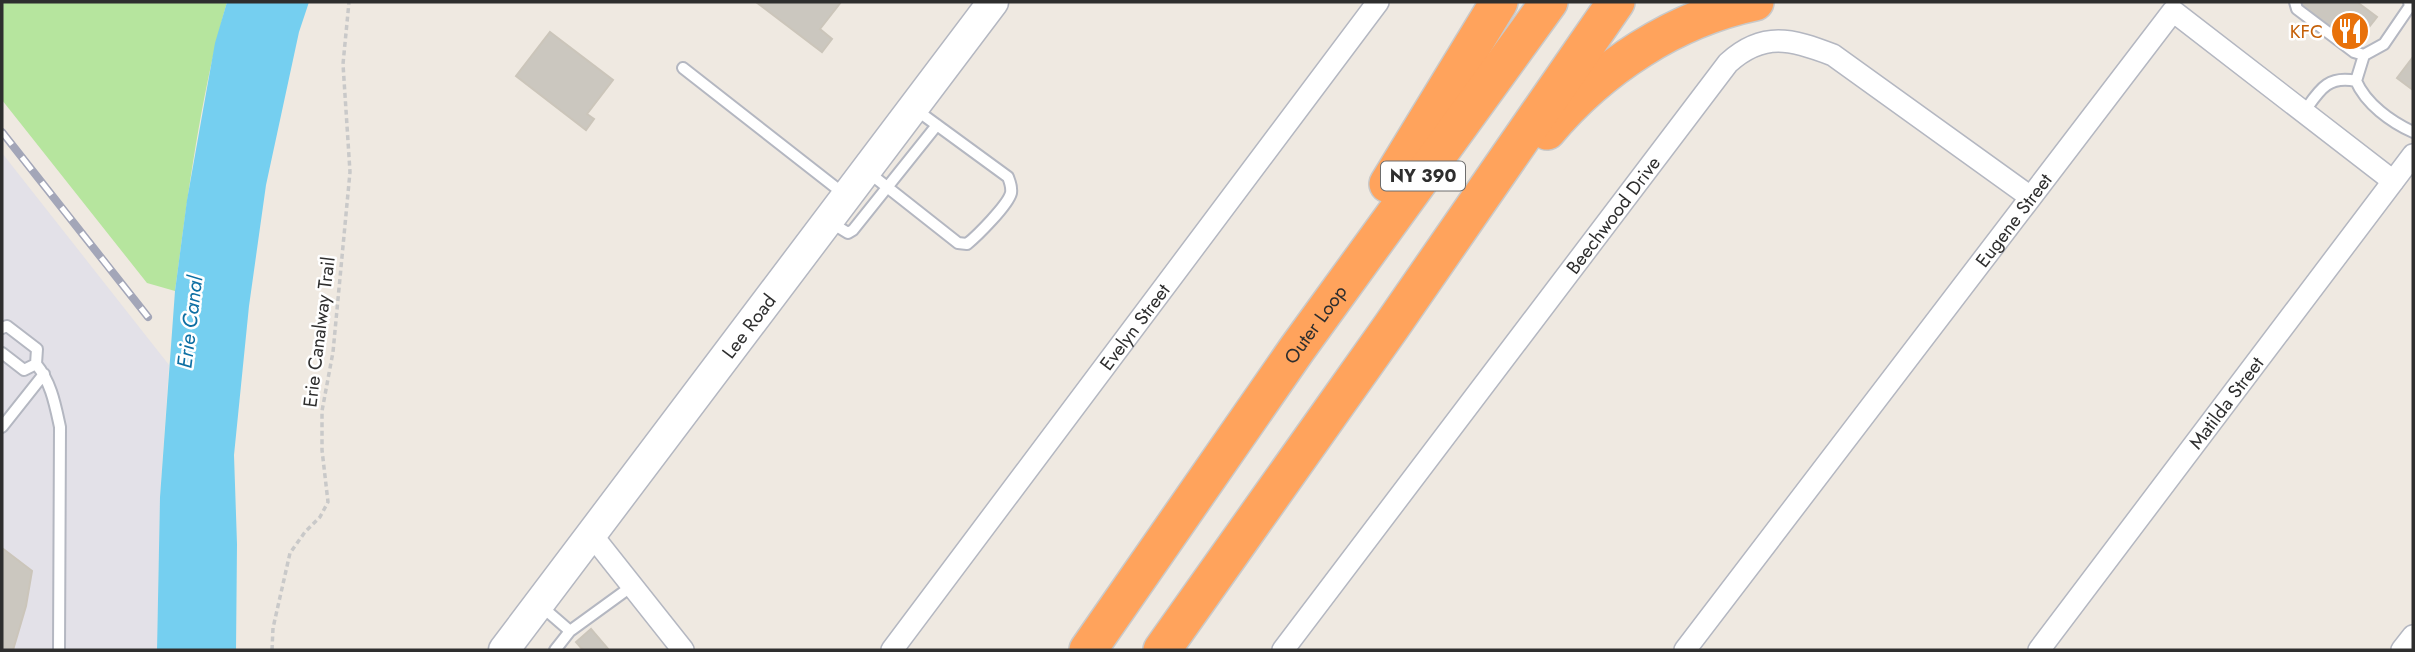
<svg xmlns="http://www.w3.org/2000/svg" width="2415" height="652" viewBox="0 0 2415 652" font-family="Jost,sans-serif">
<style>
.industrial{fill:#e3e1e8}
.green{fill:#b6e59e}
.water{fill:#75cff0}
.building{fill:#cbc7bf;stroke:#cbc5ba;stroke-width:2}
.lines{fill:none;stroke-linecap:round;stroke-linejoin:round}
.lane-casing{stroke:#b4b7c1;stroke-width:14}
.street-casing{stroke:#b4b7c1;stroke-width:24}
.secondary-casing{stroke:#b4b7c1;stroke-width:33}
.highway-casing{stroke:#c9c9c9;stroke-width:40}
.path{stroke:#c9c9c9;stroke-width:3.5;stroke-dasharray:5 3.5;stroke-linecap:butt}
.lane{stroke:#fff;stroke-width:10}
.street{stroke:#fff;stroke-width:21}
.secondary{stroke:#fff;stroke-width:30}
.highway{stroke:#ffa35c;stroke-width:37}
.rail-casing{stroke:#a3a6b8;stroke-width:8}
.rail{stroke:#fff;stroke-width:5;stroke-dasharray:16;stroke-linecap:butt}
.labels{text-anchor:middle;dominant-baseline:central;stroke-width:5;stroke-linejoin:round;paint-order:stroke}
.shield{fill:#fff;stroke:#6d6d6d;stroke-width:2}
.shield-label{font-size:18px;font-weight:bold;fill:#2e2e2e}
.food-label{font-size:19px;fill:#c56008;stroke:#fff;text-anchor:end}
.street-label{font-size:19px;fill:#2e2e2e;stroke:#fff}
.water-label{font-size:21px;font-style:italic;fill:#0d6fa3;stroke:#fff}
</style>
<rect width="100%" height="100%" fill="#efe9e1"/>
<!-- industrial -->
<path class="industrial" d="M2,153L169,365L160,497L157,650H2Z"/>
<!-- green -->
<path class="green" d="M2,2H227C200,96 188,195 175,291L147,283L2,100Z"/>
<!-- water -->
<path class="water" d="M227,2H309L299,32L266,185L249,306L234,455L237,544L236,650H157L160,497L175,291L187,200L215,43Z"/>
<!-- building -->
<path class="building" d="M756,2H841L820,29L832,39L822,52Z
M2300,2H2357L2377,17L2354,46L2299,4Z
M550,32L613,80L587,114L594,119L586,130L516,76Z
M2413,57V90L2397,78Z
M2,548L32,571L26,606L13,650H2Z
M591,629L609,650H583L576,642Z"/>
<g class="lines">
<defs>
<path id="lane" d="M2295,2L2297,9L2354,52L2364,55L2384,44L2410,6L2409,2
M2364,55L2356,81C2366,104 2391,122 2413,132
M683,68L844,194
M2304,112C2319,91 2327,75 2356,81
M868,172L958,243L967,244C977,236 1008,205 1011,193C1012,187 1010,182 1008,177L915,109
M830,222L848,233L853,230L937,125
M2,328L7,326L37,349L36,364C51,382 55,404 60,427L59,650
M2,353L24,370L36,364
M2,427L44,374
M540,605L570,631L632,586
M555,650L570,631"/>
<g id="street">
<path d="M591,534L683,650"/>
<path id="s1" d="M892,650L1378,2"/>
<path id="s2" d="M1283,650L1728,63C1763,31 1792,39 1833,55L2029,196"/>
<path id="s3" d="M1685,650L2173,11L2393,181"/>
<path id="s4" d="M2039,650L2413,155"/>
<path d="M2402,650L2413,636"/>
</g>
<g id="secondary">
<path id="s5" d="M504,650L993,2"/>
</g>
<g id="highway">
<path d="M1547,131C1600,68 1674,19 1755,2"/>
<path d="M1388,184L1499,2"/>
<path id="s6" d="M1088,650L1297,349L1549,2"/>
<path d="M1162,650L1391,327L1616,2"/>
</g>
</defs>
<!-- lane casing -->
<use href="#lane" class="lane-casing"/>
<!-- street casing -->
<use href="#street" class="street-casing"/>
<!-- secondary casing -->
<use href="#secondary" class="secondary-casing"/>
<!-- highway casing -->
<use href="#highway" class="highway-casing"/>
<!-- path -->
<path class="path" d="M272,650L273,628L290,553L305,532L320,517L328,502L322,450V411L333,352L350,172L343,64L349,2"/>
<!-- lane -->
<use href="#lane" class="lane"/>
<!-- street -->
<use href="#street" class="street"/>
<!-- secondary -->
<use href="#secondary" class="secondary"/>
<!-- highway -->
<use href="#highway" class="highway"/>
<defs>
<path id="rail" d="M2,132L148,317"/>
</defs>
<!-- rail casing -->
<use href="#rail" class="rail-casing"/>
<!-- rail -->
<use href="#rail" class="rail"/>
</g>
<!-- icons -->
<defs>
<symbol id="restaurant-disc" viewBox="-11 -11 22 22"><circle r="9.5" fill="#e8710a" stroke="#fff"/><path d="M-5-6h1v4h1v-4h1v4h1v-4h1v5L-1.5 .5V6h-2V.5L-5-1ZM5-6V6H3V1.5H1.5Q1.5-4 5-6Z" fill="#fff"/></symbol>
</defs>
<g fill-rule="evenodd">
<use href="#restaurant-disc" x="2328" y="9" width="44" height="44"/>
</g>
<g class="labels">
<!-- shield labels -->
<rect class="shield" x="1381" y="161.5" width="84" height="29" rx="5"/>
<g class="shield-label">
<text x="1423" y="176">NY 390</text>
</g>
<!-- food labels -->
<g class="food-label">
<text x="2323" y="31">KFC</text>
</g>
<!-- street labels -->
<g class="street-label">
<text stroke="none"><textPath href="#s2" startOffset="546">Beechwood Drive</textPath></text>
<text stroke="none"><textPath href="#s3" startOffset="541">Eugene Street</textPath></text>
<text stroke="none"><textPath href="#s6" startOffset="397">Outer Loop</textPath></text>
<text stroke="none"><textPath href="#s5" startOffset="406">Lee Road</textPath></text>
<text stroke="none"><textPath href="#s1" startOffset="404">Evelyn Street</textPath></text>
<text transform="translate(319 332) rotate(-83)">Erie Canalway Trail</text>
<text stroke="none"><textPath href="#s4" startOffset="310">Matilda Street</textPath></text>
</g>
<!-- water labels -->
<g class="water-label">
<text transform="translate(190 322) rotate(-83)">Erie Canal</text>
</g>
</g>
<!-- border -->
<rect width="2415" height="652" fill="none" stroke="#2e2e2e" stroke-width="7"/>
</svg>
